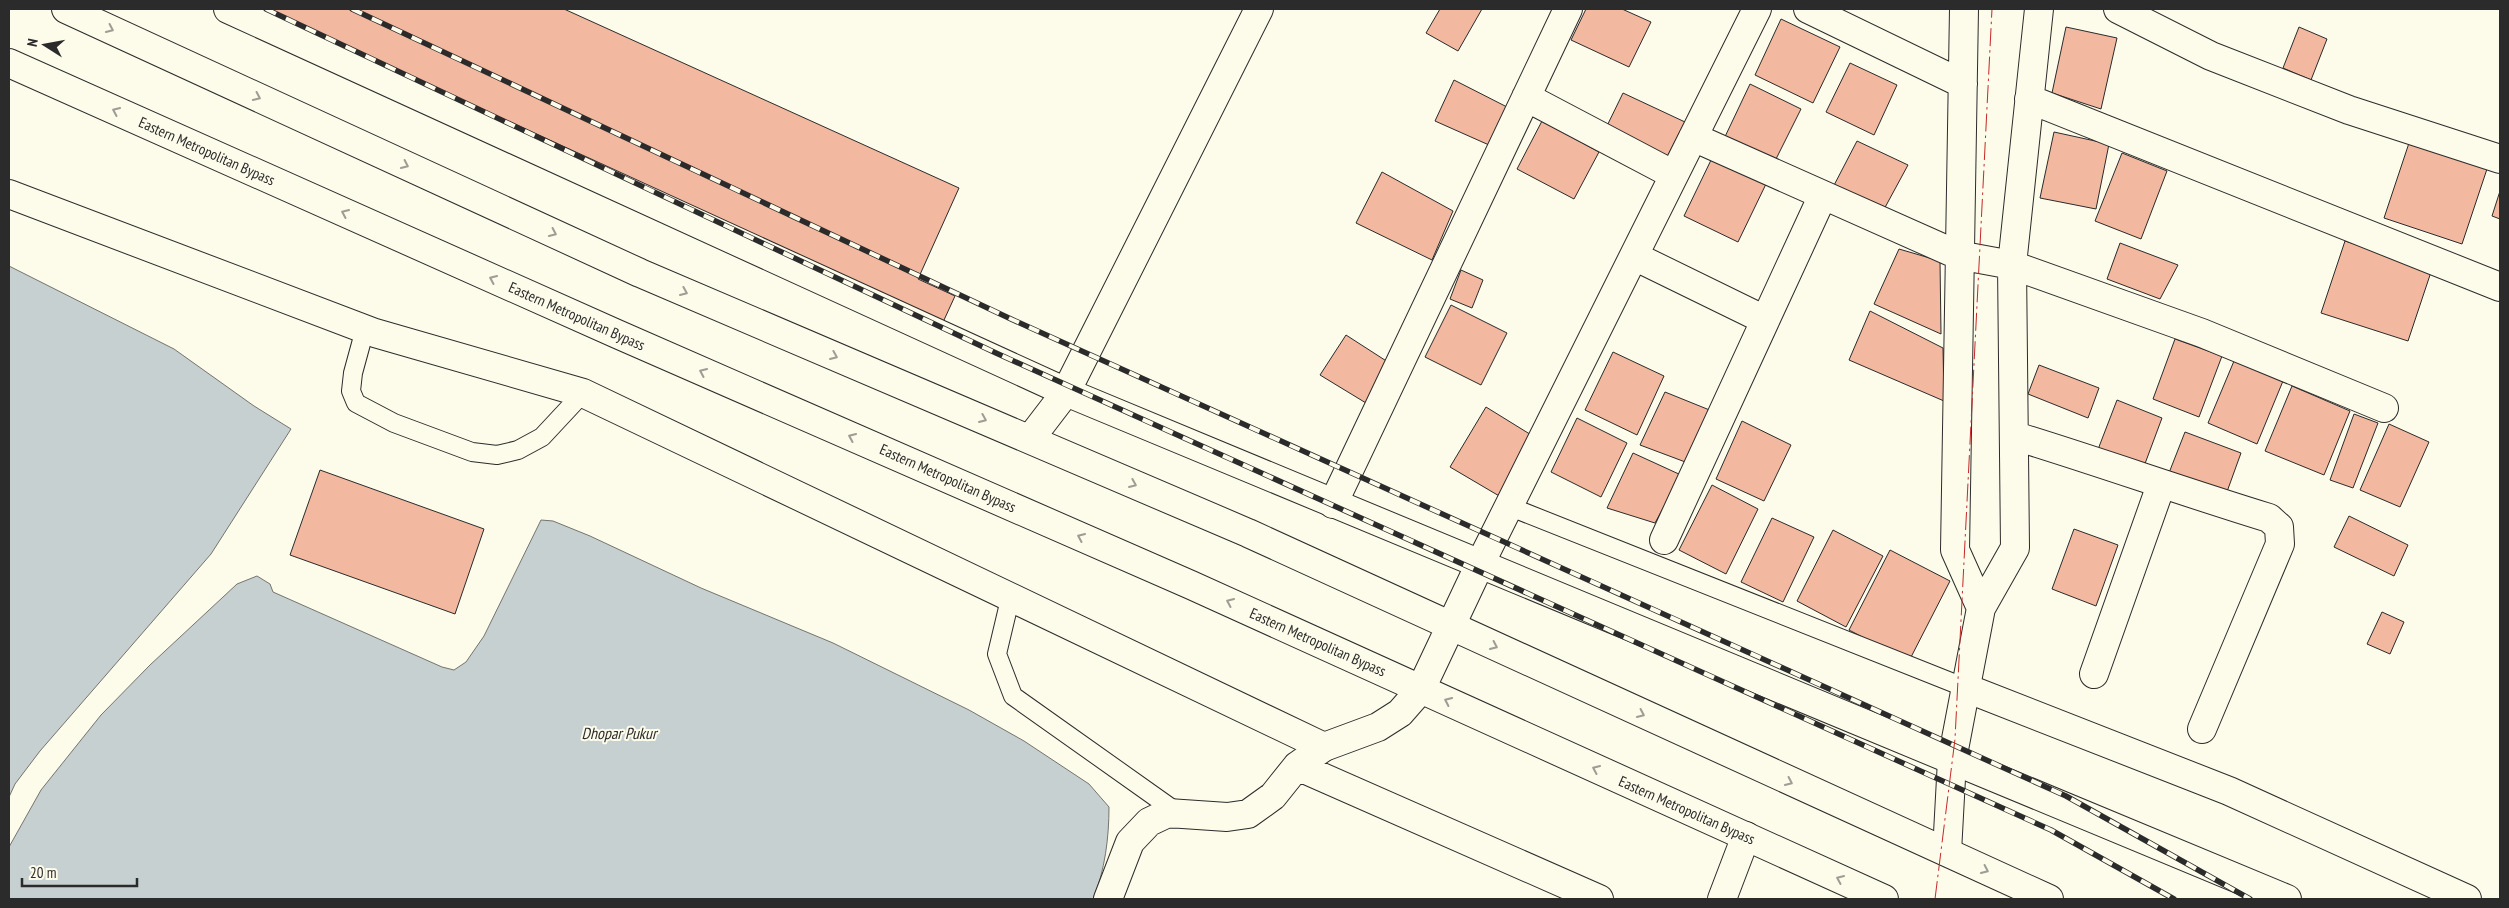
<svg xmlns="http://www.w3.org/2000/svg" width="2509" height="908" viewBox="0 0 2509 908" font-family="'PT Sans Narrow',sans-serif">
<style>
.water{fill:#c7d0d0;stroke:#74746e}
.building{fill:#f2b8a0;stroke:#2b2b2b}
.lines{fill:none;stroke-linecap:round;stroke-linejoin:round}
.lane-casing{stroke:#2b2b2b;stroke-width:20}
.street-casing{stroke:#2b2b2b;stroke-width:30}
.secondary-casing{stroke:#2b2b2b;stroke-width:30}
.primary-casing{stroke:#2b2b2b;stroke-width:30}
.lane{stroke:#fdfbea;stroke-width:18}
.street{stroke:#fdfbea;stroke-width:28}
.secondary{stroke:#fdfbea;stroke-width:28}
.primary{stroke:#fdfbea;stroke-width:28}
.rail-casing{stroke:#2b2b2b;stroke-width:5.5}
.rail{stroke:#fdfbea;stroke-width:4;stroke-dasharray:11;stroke-linecap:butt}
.power{stroke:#c62828;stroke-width:1;stroke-dasharray:18 4 2.5 4;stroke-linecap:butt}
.oneway{stroke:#9e9d94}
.labels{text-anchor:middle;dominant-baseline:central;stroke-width:4;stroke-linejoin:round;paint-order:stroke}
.street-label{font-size:15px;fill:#2b2b2b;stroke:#fdfbea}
.water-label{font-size:16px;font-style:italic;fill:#2b2b2b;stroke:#fdfbea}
</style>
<rect width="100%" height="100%" fill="#fdfbea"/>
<!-- water -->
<path class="water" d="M9,266L174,349L254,406L291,429L211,554L40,751L15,784L9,797Z
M541,520L553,521L590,536L701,588L833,643L969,710L1024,741L1089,784L1109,807C1109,837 1105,871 1093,899H9V847L41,790L101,715L150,665L237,584L257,576L270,584L273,592L442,667L454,670L466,662L484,636Z"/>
<!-- building -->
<path class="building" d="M230,9H564L959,188L918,279L955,296L939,331Z
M1440,9H1482L1458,51L1426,33Z
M1586,9H1622L1651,22L1629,67L1571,40Z
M1781,19L1840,47L1813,103L1755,75Z
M2066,27L2117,38L2101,109L2052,93Z
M2299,27L2327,39L2311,80L2283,68Z
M1850,63L1897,85L1874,135L1826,112Z
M1454,80L1509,108L1489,145L1435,121Z
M1750,84L1801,109L1774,163L1722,143Z
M1623,93L1685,122L1665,161L1604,132Z
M1542,121L1599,152L1574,199L1517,169Z
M2054,132L2109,144L2096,209L2040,198Z
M2411,137L2489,163L2462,244L2384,218Z
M1857,141L1908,165L1882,213L1831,191Z
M2122,153L2167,171L2141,239L2095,221Z
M1712,158L1766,184L1738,242L1684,216Z
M1382,172L1453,211L1432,260L1356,223Z
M2500,191V219L2492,216Z
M2345,241L2432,269L2408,341L2321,313Z
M2120,243L2178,265L2160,299L2107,279Z
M1899,249L1940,261L1941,334L1874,304Z
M1461,270L1483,280L1472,308L1450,299Z
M1451,305L1507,333L1481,385L1425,357Z
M1870,311L1943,348L1944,401L1849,360Z
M1346,335L1391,364L1366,403L1320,375Z
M2175,339L2222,356L2199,417L2153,399Z
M1613,352L1664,376L1637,435L1585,410Z
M2234,361L2283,381L2257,444L2208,423Z
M2039,365L2099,388L2088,418L2028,394Z
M2292,386L2350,411L2324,475L2265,451Z
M1665,392L1712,411L1688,463L1640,445Z
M2117,400L2162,418L2143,469L2097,452Z
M1486,407L1541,441L1506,500L1450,467Z
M2354,414L2378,423L2353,488L2330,480Z
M1577,418L1627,443L1601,497L1551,472Z
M1742,421L1791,445L1764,501L1716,479Z
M2389,424L2429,442L2400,507L2360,490Z
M2185,432L2241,453L2224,500L2167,478Z
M1633,453L1681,475L1655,523L1607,508Z
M320,470L484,529L455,614L290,555Z
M1712,485L1758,509L1726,574L1679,550Z
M2349,516L2408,545L2394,576L2334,547Z
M1772,518L1814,537L1783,602L1741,582Z
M2074,529L2118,545L2096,606L2052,589Z
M1833,530L1883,556L1846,627L1797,601Z
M1890,550L1950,581L1909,661L1849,630Z
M2382,612L2404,622L2390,654L2367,644Z"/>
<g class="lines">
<defs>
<path id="lane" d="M365,329L353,373L351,391L356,403L394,423L472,452L497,455L518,450L542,437L583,393
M1508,506L1966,688
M1011,595L997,654L1013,696L1178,813"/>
<path id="street" d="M1808,9L1963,84
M2118,9L2211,56L2349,110L2500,159
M1526,97L1674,175
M2029,99L2500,287
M1693,137L1958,255L2012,265L2202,333L2384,408
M1634,256L1765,320
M2015,436C2100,462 2184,492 2269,518L2279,527L2280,544L2202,729
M1030,439L1066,392L1259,9
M1333,504L1568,9
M1664,540L1823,195
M1981,608L2015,548L2012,265L2039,9
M2094,674L2161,485
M1966,688L2229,791L2467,899
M1297,766L1599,899
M1947,852L1952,760L1981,608L1955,550L1964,9
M1108,899L1130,842L1149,822L1168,813L1227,817L1248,814L1273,796L1297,766L1324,747L1378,727L1400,713L1421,689L1480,564L1757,9
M1722,899L1746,836"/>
<path id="secondary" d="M228,9L1066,392L2287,899
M9,194L375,333L583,393L1324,747"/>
<path id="primary" d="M66,9L640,273L1248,533L2049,899
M9,63L617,334L1191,585L1884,899"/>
</defs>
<!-- lane casing -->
<use href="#lane" class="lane-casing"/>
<!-- street casing -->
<use href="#street" class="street-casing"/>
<!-- secondary casing -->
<use href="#secondary" class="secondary-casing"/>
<!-- primary casing -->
<use href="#primary" class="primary-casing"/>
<!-- lane -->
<use href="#lane" class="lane"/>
<!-- street -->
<use href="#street" class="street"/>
<!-- secondary -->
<use href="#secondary" class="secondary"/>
<!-- primary -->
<use href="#primary" class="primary"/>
<defs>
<path id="rail" d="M266,9L996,353L2051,830L2174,899
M352,9L1011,319L2066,796L2250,899"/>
</defs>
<!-- rail casing -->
<use href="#rail" class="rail-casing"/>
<!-- rail -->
<use href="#rail" class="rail"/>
<!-- power -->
<path class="power" d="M1935,899L1955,739L1992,9"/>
</g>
<!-- one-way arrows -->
<defs><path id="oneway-chevron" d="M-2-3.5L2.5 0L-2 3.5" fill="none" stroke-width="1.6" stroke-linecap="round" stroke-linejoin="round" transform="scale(1.25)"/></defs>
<g class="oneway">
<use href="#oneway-chevron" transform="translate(110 29) rotate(25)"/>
<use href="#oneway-chevron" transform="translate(257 97) rotate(25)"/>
<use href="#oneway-chevron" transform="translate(116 111) rotate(-156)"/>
<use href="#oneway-chevron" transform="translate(405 165) rotate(25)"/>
<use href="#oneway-chevron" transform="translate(345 213) rotate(-156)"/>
<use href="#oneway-chevron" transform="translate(553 233) rotate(25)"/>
<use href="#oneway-chevron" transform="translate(493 279) rotate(-156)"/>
<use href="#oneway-chevron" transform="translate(684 292) rotate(23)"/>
<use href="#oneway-chevron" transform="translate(834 356) rotate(23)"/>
<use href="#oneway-chevron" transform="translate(703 372) rotate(-156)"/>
<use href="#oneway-chevron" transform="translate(983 419) rotate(23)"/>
<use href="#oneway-chevron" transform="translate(852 437) rotate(-156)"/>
<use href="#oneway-chevron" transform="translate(1133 484) rotate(23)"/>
<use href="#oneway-chevron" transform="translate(1081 537) rotate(-156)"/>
<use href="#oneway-chevron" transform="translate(1230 602) rotate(-156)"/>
<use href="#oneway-chevron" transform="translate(1494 646) rotate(25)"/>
<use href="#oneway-chevron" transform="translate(1448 701) rotate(-155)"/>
<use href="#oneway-chevron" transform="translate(1641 714) rotate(25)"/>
<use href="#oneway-chevron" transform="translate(1596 769) rotate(-156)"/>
<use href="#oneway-chevron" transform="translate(1789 782) rotate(25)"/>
<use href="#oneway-chevron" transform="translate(1985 870) rotate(25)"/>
<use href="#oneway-chevron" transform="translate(1840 879) rotate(-156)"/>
</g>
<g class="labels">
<!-- street labels -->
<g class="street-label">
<text transform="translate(207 151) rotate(24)">Eastern Metropolitan Bypass</text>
<text transform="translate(577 316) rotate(24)">Eastern Metropolitan Bypass</text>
<text transform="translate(948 478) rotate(24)">Eastern Metropolitan Bypass</text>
<text transform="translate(1318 642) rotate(24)">Eastern Metropolitan Bypass</text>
<text transform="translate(1687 810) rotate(24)">Eastern Metropolitan Bypass</text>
</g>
<!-- water labels -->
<g class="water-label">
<text x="619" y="733">Dhopar Pukur</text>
</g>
</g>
<!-- border -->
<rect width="2509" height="908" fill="none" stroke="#2b2b2b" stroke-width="20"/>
<!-- north arrow -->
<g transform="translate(45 45) rotate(281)" stroke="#fdfbea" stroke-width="4" paint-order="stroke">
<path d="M0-4L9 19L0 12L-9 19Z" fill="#2b2b2b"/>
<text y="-8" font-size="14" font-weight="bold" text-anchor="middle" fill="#2b2b2b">N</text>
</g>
<!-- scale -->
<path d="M22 878v8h115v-8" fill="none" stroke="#2b2b2b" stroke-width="2.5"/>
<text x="30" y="878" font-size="15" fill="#2b2b2b" stroke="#fdfbea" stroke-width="4" paint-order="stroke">20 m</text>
</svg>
